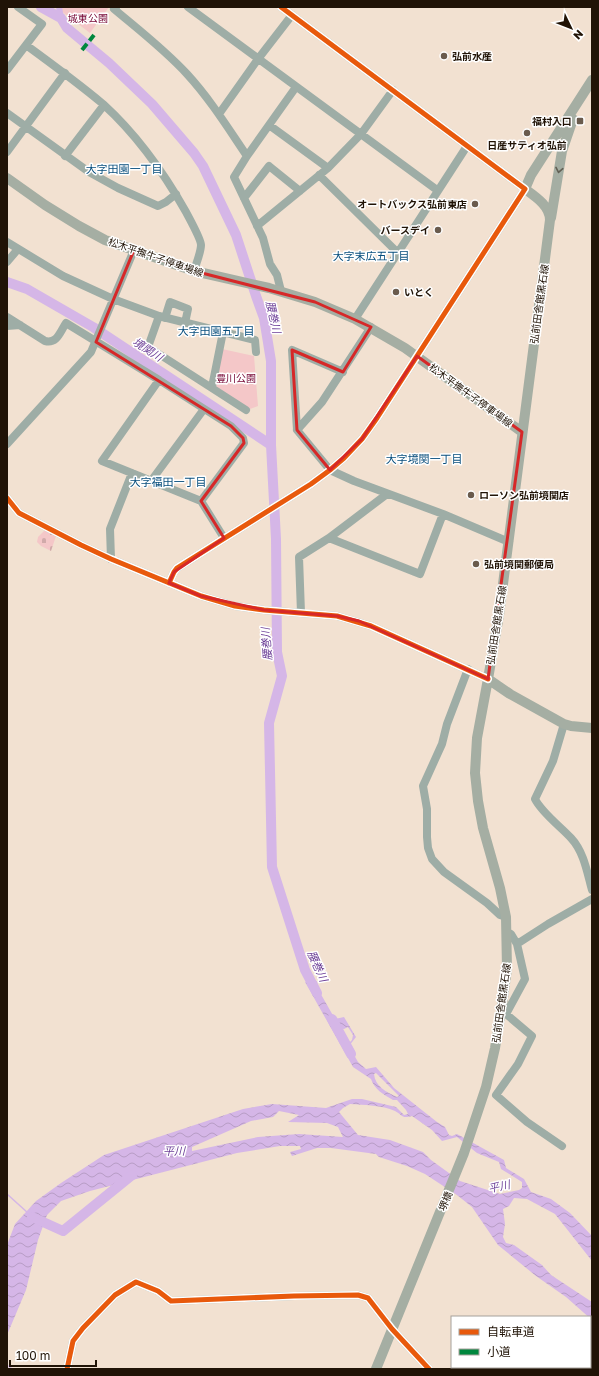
<svg xmlns="http://www.w3.org/2000/svg" width="599" height="1376" viewBox="0 0 599 1376" font-family="'Golos Text','Noto Sans JP',sans-serif">
<style>
.green{fill:#f4c7c8}
.cemetery{fill:url(#cemetery-stones)}
.water{fill:url(#water-waves);fill-rule:evenodd}
.lines{fill:none;stroke-linecap:round;stroke-linejoin:round}
.stream{stroke:#d5b6e7;stroke-width:1.5}
.canal{stroke:#d5b6e7;stroke-width:6}
.river{stroke:#d5b6e7;stroke-width:10}
.minor{stroke:#9eada6;stroke-width:8}
.major{stroke:#a5aea3;stroke-width:10}
.quiet{stroke:#00873e;stroke-width:4;stroke-dasharray:8 4;stroke-linecap:butt}
.cycleway-casing{stroke:#fff;stroke-width:8}
.cycleway{stroke:#e8590c;stroke-width:5}
.oneway{stroke:#626054}
.marked{fill:none;stroke:#d62828;stroke-width:3;stroke-linejoin:round}
.poi-dot{fill:#6a5b4d;stroke:#fff;stroke-width:1.5}
.labels{text-anchor:middle;dominant-baseline:central;stroke-width:3;stroke-linejoin:round;paint-order:stroke}
.park-label{font-size:10px;fill:#740332;stroke:#fff}
.poi-label{font-size:10px;font-weight:bold;fill:#201306;stroke:#fff;text-anchor:start}
.street-label{font-size:10px;fill:#201306;stroke:#fff}
.neighbourhood-label{font-size:11px;fill:#074d7c;stroke:#fff}
.water-label{font-size:11px;font-style:italic;fill:#6b3d96;stroke:#fff}
</style>
<defs>
<pattern id="cemetery-stones" width="16" height="16" patternUnits="userSpaceOnUse"><rect width="16" height="16" fill="#f4c7c8"/><path d="M2 7V4a2 2 0 0 1 4 0v3zM10 15v-3a2 2 0 0 1 4 0v3z" fill="#d1aaaa"/></pattern>
<pattern id="water-waves" width="16" height="10" patternUnits="userSpaceOnUse"><rect width="16" height="10" fill="#d5b6e7"/><path d="M0 5q4-4 8 0t8 0" fill="none" stroke="#b79cc5"/></pattern>
</defs>
<rect width="100%" height="100%" fill="#f2e1d1"/>
<!-- green -->
<path class="green" d="M56,7H109L90,33Z
M222,349L254,356L258,406L250,409L216,387Z"/>
<!-- cemetery -->
<path class="cemetery" d="M45,530L56,536L51,551L41,546L37,542L38,537Z"/>
<!-- water -->
<path class="water" d="M317,981L318,989L335,1019L344,1017L356,1037L349,1046L358,1062L366,1069L376,1067L394,1088L437,1122L445,1127L449,1135L452,1136L457,1134L504,1160L506,1168L524,1179L531,1192L551,1199L570,1213L592,1236V1261L555,1214L527,1199L514,1198L509,1206L503,1209L505,1224L503,1237L506,1243L514,1245L542,1265L551,1275L592,1302V1320L566,1297L536,1276L498,1245L472,1207L457,1195L425,1174L407,1166L379,1157L376,1154L331,1148H317L292,1156L290,1152L301,1149L300,1146H280L237,1153L90,1191L61,1201L47,1215L38,1240L26,1290L7,1335V1245L15,1224L36,1201L61,1183L104,1155L243,1109L272,1104L326,1108L352,1099H362L396,1107L404,1115L408,1114L406,1110L397,1100H393C384,1095 374,1089 371,1079L353,1067L305,982ZM348,1027L353,1035L352,1040L348,1044L343,1043L337,1032L339,1028L344,1029ZM376,1073L399,1096L397,1097C386,1092 375,1086 374,1074ZM350,1104C364,1105 382,1105 395,1111C403,1115 401,1119 412,1116L432,1130L442,1141L457,1137L477,1153L499,1162L501,1169L522,1182V1188L519,1190L500,1194L460,1181L431,1160L423,1152L390,1140L358,1135L339,1112L343,1108ZM279,1111L299,1115L288,1122L327,1123L338,1127L343,1137L299,1134L258,1137L192,1151V1147L251,1121L273,1117Z"/>
<g class="lines">
<!-- stream -->
<path class="stream" d="M7,1194L28,1213
M7,1365L12,1369"/>
<!-- canal -->
<path class="canal" d="M59,7L61,18"/>
<!-- river -->
<path class="river" d="M41,7L61,18L67,28L109,63L152,104L194,153L203,166L236,235L256,296L264,318L271,361V445L276,539L277,652L282,676L269,723L272,867L305,970L317,993
M7,282L27,289L93,327L271,445
M332,1019L351,1054
M32,1217L63,1231L132,1175"/>
<!-- minor -->
<path class="minor" d="M116,7L114,9C139,30 165,50 187,74C210,99 228,128 247,156
M188,7L437,190
M26,45C52,64 78,83 103,104C136,134 164,173 186,212C189,218 201,239 201,245C201,252 196,264 194,271
M7,70L42,24L18,7
M7,113L89,172L118,188L158,206L166,202L176,194
M219,114L258,59L292,15
M269,125L328,168
M7,152L65,73
M65,156L104,105
M319,175L397,252
M244,198L269,166L300,191
M257,226L328,168L361,134L393,90
M7,242L63,276L113,299L159,316L255,340L256,352
M7,262L18,249
M281,291L277,275L270,264L263,238L234,177L247,156L296,87
M159,316L148,347L246,410
M7,317L45,341C57,344 60,332 66,323L159,380
M165,318L170,302L188,309L185,323
M355,319L467,146
M7,326L20,325
M343,372L292,350L297,430L330,470L354,481L443,514L509,542
M212,387L223,332
M297,430L322,402L371,327
M7,444L91,352L134,250
M151,481L204,409
M7,498L19,513L81,545L111,559L201,596L235,606L264,610L337,616L371,626L488,679
M201,501L244,443L243,438L231,426L159,380L102,461L201,501L224,538
M329,538L420,574L443,514
M111,559L110,529L132,473
M169,583L174,572L177,568L311,484L330,470L344,458L362,439L377,418L525,189L281,7
M301,613L299,557L329,538L387,494
M468,669L447,724L442,744L423,786L427,809V837L428,848L432,859L444,872L487,903L500,915L506,917
M564,724L553,761L535,799C542,813 560,826 571,838C584,852 587,872 592,890
M507,932L511,934L517,944L548,924L592,899
M501,1012L506,1014L532,1036L518,1064L496,1095L527,1122L562,1146
M506,1014L525,979L517,944
M67,1369L73,1341L83,1328L115,1295L136,1282L158,1291L171,1301L294,1296L358,1295L368,1298L392,1329L429,1369"/>
<!-- major -->
<path class="major" d="M7,178L45,205L79,226L105,240L194,271L269,288L315,302L355,319L405,348L522,432
M525,189L531,175L592,80
M551,218L562,151L573,119
M488,679L510,694L564,724L571,726L592,728
M376,1369L464,1153L486,1087L495,1048L501,1012L507,969L506,917L500,888L483,828L478,801L475,773L477,738L488,679L499,615L550,220C550,206 536,197 525,189"/>
<!-- quiet -->
<path class="quiet" d="M82,50L94,35"/>
<defs>
<path id="cycleway" d="M7,498L19,513L81,545L111,559L201,596L235,606L264,610L337,616L371,626L488,679
M169,583L174,572L177,568L311,484L330,470L344,458L362,439L377,418L525,189L281,7
M67,1369L73,1341L83,1328L115,1295L136,1282L158,1291L171,1301L294,1296L358,1295L368,1298L392,1329L429,1369"/>
</defs>
<!-- cycleway casing -->
<use href="#cycleway" class="cycleway-casing"/>
<!-- cycleway -->
<use href="#cycleway" class="cycleway"/>
</g>
<!-- one-way arrows -->
<defs><path id="oneway-chevron" d="M-2-3.5L2.5 0L-2 3.5" fill="none" stroke-width="1.6" stroke-linecap="round" stroke-linejoin="round"/></defs>
<use class="oneway" href="#oneway-chevron" transform="translate(559 170) rotate(101)"/>
<!-- marked area -->
<path class="marked" d="M134,250L194,271L315,302L371,327L343,372L292,350L297,430L330,470L362,439L417,356L522,432L488,679L359,621L337,616L264,610L201,596L169,583L174,572L224,538L201,501L244,443L243,438L231,426L96,342Z"/>
<!-- markers -->
<g class="poi-dot">
<circle cx="444" cy="56" r="4"/>
<rect x="576" y="117" width="8" height="8" rx="2"/>
<circle cx="527" cy="133" r="4"/>
<circle cx="475" cy="204" r="4"/>
<circle cx="438" cy="230" r="4"/>
<circle cx="396" cy="292" r="4"/>
<circle cx="471" cy="495" r="4"/>
<circle cx="476" cy="564" r="4"/>
</g>
<g class="labels">
<!-- park labels -->
<g class="park-label">
<text x="88" y="18">城東公園</text>
<text x="236" y="378">豊川公園</text>
</g>
<!-- poi labels -->
<g class="poi-label">
<text x="452" y="56">弘前水産</text>
<text x="572" y="121" text-anchor="end">福村入口</text>
<text x="527" y="145" text-anchor="middle">日産サティオ弘前</text>
<text x="467" y="204" text-anchor="end">オートバックス弘前東店</text>
<text x="430" y="230" text-anchor="end">バースデイ</text>
<text x="404" y="292">いとく</text>
<text x="479" y="495">ローソン弘前境関店</text>
<text x="484" y="564">弘前境関郵便局</text>
</g>
<!-- street labels -->
<g class="street-label">
<text transform="translate(156 257) rotate(19)">松木平撫牛子停車場線</text>
<text transform="translate(539 304) rotate(-82)">弘前田舎館黒石線</text>
<text transform="translate(471 395) rotate(36)">松木平撫牛子停車場線</text>
<text transform="translate(496 625) rotate(-81)">弘前田舎館黒石線</text>
<text transform="translate(501 1003) rotate(-82)">弘前田舎館黒石線</text>
<text transform="translate(445 1201) rotate(-68)">堺橋</text>
</g>
<!-- neighbourhood labels -->
<g class="neighbourhood-label">
<text x="124" y="168">大字田園一丁目</text>
<text x="371" y="255">大字末広五丁目</text>
<text x="216" y="330">大字田園五丁目</text>
<text x="424" y="458">大字境関一丁目</text>
<text x="168" y="481">大字福田一丁目</text>
</g>
<!-- water labels -->
<g class="water-label">
<text transform="translate(274 317) rotate(77)">腰巻川</text>
<text transform="translate(148 349) rotate(33)">境関川</text>
<text transform="translate(266 644) rotate(-94)">腰巻川</text>
<text transform="translate(318 966) rotate(66)">腰巻川</text>
<text x="174" y="1150">平川</text>
<text transform="translate(499 1186) rotate(-13)">平川</text>
</g>
</g>
<!-- border -->
<rect width="599" height="1376" fill="none" stroke="#201306" stroke-width="16"/>
<!-- legend -->
<rect x="451" y="1316" width="140" height="52" fill="#ffffff" stroke="#a6a19b"/>
<rect x="459" y="1329" width="20" height="6" fill="#e8590c" stroke="#a6a19b"/>
<text x="487" y="1336" font-size="12" fill="#201306">自転車道</text>
<rect x="459" y="1349" width="20" height="6" fill="#00873e" stroke="#a6a19b"/>
<text x="487" y="1356" font-size="12" fill="#201306">小道</text>
<!-- north arrow -->
<g transform="translate(571 28) rotate(133)" stroke="#ffffff" stroke-width="3" paint-order="stroke">
<path d="M0-3L7 15L0 10L-7 15Z" fill="#201306"/>
<text y="-6" font-size="11" font-weight="bold" text-anchor="middle" fill="#201306">N</text>
</g>
<!-- scale -->
<path d="M10 1360v6h86v-6" fill="none" stroke="#201306" stroke-width="2"/>
<text x="16" y="1360" font-size="12" fill="#201306" stroke="#ffffff" stroke-width="3" paint-order="stroke">100 m</text>
</svg>
